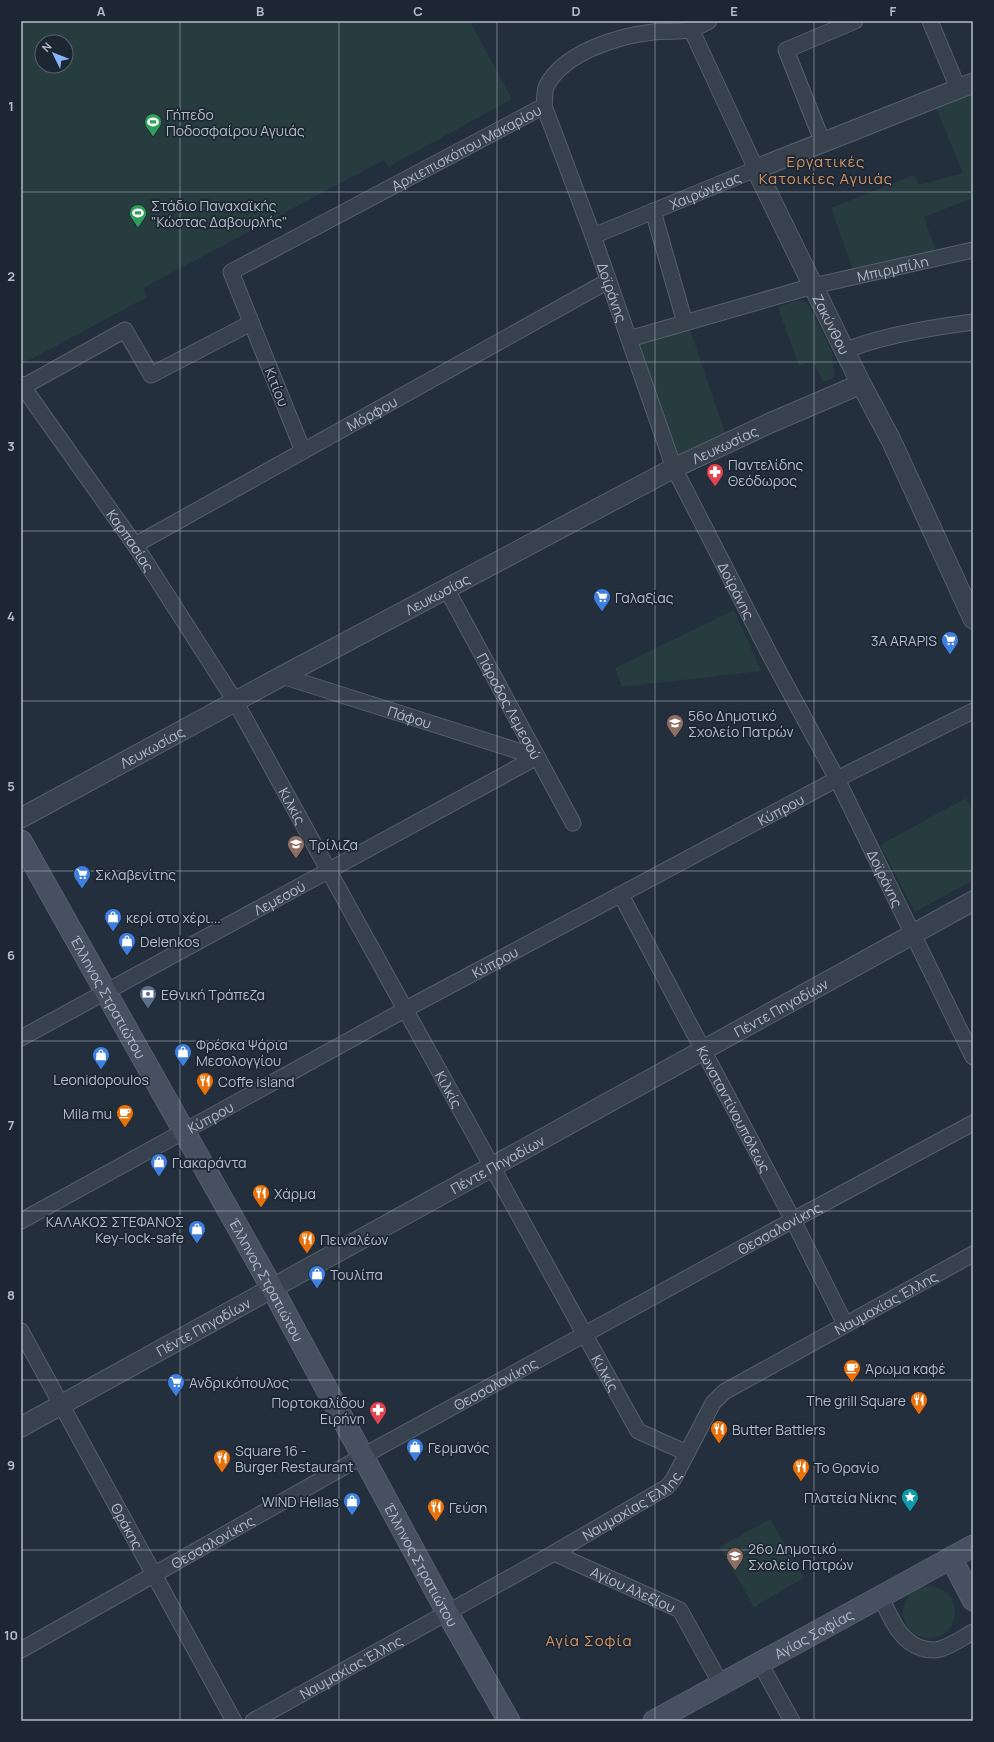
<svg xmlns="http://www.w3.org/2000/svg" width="994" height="1742" viewBox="0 0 994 1742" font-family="Manrope,sans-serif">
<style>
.green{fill:#263c3f;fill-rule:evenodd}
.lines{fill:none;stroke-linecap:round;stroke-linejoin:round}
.minor-casing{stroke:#565f6c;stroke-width:17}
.tertiary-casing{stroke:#565f6c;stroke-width:21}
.secondary-casing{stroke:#565f6c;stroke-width:23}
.minor{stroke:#38414e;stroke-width:15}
.tertiary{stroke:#38414e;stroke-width:19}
.secondary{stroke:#465061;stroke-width:21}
.grid{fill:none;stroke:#b4bcc9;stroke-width:1;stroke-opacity:0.55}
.labels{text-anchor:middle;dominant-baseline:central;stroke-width:3.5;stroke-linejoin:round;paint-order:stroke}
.poi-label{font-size:14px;fill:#b4bcc9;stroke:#1d2633;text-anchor:start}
.street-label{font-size:14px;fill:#b4bcc9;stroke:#1d2633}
.neighbourhood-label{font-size:15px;letter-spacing:1px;fill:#d59563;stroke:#1d2633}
.neatline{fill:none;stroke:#b4bcc9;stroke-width:1.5}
.grid-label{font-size:13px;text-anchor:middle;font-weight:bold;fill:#b4bcc9}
</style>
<rect width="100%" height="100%" fill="#242f3e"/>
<!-- green -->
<path class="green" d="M21,21H470L512,99L388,167L384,160L143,288L147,297L24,363L21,357ZM42,42H66V66H42Z
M973,91V198L924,217L936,252L853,270L831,208L914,175L919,185L963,173L935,105Z
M796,301L807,302L832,352L835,377L823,382L813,361L799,366L778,307Z
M685,323L691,332L728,442L674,468L629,339Z
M734,610L761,671L622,687L615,668Z
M966,798L973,812V880L915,912L880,845Z
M770,1519L804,1578L754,1607L720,1547Z
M903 1612a26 26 0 1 1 52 0a26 26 0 1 1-52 0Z"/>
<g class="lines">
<defs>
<g id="minor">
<path id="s1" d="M709,21C704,24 698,27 692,29C681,33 665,30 653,32C618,36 565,52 547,85C544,90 545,99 544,106L593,236L674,468L771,657L837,779L973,1057"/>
<path d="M930,21L958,88"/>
<path d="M823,143L786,50L855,21"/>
<path d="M653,211L685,323"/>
<path id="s2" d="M593,236L756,169L691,29"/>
<path id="s3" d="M629,339L813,286L973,250"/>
<path d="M845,351C879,336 935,327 973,322"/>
<path id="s4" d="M21,384L135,545L235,701L638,1431L687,1453"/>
<path d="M21,388L125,330L151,375L251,323"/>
<path id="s5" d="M303,451L231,272L544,106"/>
<path id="s6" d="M135,545L608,281"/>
<path id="s7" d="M446,588L573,823"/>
<path id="s8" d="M282,676L537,757"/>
<path id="s9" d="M621,895L793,1220L845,1324"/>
<path id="s10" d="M21,1038L537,757"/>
<path id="s11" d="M21,1221L406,1009L837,779L973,711"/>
<path id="s12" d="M21,1331L234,1721"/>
<path id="s13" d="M554,1553L680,1610L721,1684"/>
<path d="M880,1596C891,1617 898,1640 921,1648C928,1650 933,1651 940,1649C951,1646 962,1638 973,1632"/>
<path id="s14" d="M21,1650L363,1456L793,1220L973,1123"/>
<path d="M760,1663L792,1721"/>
<path id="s15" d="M253,1721L554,1553L667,1487L673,1480L713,1403L724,1392L973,1254"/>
</g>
<g id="tertiary">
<path id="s16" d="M973,83L756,169L861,384L891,440L973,619"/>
<path id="s17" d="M21,818L282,676L674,468L770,423L861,384"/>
<path id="s18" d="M21,1427L973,901"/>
</g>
<g id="secondary">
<path id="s19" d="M21,841L272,1288L447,1612L509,1721"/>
<path d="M951,1558L973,1600"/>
<path id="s20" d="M654,1721L973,1546"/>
</g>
</defs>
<!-- minor casing -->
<use href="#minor" class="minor-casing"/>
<!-- tertiary casing -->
<use href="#tertiary" class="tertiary-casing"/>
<!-- secondary casing -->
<use href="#secondary" class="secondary-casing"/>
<!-- minor -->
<use href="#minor" class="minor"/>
<!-- tertiary -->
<use href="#tertiary" class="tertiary"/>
<!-- secondary -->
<use href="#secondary" class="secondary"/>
</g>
<!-- grid -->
<path class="grid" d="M180,21V1721M339,21V1721M497,21V1721M655,21V1721M814,21V1721M21,192H973M21,362H973M21,531H973M21,701H973M21,871H973M21,1041H973M21,1211H973M21,1380H973M21,1550H973"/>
<!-- icons -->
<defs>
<symbol id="stadium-pin" viewBox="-11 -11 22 30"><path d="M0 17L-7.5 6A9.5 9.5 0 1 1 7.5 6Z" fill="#2e9e5b" stroke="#1d2633"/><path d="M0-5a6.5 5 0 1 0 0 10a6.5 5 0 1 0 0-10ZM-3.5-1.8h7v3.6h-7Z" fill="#fff"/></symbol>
<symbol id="pharmacy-pin" viewBox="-11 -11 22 30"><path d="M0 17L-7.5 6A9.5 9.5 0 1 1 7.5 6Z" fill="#e0444e" stroke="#1d2633"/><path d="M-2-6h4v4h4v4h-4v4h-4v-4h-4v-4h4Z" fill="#fff"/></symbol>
<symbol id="supermarket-pin" viewBox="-11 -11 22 30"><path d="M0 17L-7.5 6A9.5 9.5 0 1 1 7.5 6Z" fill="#3f7fe0" stroke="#1d2633"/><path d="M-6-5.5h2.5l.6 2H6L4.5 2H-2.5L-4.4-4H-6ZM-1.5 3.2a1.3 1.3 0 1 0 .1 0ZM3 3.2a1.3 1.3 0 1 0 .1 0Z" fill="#fff"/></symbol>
<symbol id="school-pin" viewBox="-11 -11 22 30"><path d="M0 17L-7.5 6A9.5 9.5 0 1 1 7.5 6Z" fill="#8d6e63" stroke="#1d2633"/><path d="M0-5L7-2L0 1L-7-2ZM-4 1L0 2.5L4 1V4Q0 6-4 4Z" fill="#fff"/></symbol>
<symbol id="shop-pin" viewBox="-11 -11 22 30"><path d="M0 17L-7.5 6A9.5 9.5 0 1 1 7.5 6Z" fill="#3f7fe0" stroke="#1d2633"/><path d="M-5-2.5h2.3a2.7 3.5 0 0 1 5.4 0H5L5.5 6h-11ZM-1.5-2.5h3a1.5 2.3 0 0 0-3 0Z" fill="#fff"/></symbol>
<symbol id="bank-pin" viewBox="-11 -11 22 30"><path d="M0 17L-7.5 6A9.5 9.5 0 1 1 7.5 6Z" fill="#5c6f8a" stroke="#1d2633"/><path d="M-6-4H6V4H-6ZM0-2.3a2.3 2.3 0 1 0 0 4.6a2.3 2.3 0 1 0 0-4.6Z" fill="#fff"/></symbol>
<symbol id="restaurant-pin" viewBox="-11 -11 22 30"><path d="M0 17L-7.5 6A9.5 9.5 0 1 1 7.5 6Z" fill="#e8710a" stroke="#1d2633"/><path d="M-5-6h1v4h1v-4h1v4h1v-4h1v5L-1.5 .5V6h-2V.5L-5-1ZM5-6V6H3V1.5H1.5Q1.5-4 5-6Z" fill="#fff"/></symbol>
<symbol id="cafe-pin" viewBox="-11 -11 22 30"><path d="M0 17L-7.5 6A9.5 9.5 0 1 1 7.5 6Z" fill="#e8710a" stroke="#1d2633"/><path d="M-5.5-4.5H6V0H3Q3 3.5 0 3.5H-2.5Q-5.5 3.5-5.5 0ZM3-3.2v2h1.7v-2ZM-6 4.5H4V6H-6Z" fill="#fff"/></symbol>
<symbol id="sight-pin" viewBox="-11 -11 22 30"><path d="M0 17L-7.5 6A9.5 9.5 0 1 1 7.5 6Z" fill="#0f9aa8" stroke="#1d2633"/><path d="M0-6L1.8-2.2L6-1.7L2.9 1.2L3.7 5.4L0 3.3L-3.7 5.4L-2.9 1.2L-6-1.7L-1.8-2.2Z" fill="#fff"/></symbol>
</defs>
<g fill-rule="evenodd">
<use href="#stadium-pin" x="143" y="112" width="20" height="27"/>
<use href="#stadium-pin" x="128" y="203" width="20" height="27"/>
<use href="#pharmacy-pin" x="705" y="462" width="20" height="27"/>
<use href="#supermarket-pin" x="592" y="587" width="20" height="27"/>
<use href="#supermarket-pin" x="940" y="630" width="20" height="27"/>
<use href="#school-pin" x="665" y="713" width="20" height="27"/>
<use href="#school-pin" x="286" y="834" width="20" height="27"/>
<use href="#supermarket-pin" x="72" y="864" width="20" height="27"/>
<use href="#shop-pin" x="103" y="907" width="20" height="27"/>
<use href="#shop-pin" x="117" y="931" width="20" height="27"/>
<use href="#bank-pin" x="138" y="984" width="20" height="27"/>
<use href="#shop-pin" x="173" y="1042" width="20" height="27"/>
<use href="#shop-pin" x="91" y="1045" width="20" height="27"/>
<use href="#restaurant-pin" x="195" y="1071" width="20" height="27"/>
<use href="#cafe-pin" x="115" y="1103" width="20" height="27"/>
<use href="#shop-pin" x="149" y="1152" width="20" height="27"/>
<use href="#restaurant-pin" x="251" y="1183" width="20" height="27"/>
<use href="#shop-pin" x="187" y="1219" width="20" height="27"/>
<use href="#restaurant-pin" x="297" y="1229" width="20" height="27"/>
<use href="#shop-pin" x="307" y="1264" width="20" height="27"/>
<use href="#cafe-pin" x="842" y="1358" width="20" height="27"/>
<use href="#supermarket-pin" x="166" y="1372" width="20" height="27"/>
<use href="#restaurant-pin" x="909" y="1390" width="20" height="27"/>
<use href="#pharmacy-pin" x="368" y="1400" width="20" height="27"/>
<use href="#restaurant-pin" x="709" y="1419" width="20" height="27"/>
<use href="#shop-pin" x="405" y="1437" width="20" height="27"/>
<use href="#restaurant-pin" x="212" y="1448" width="20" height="27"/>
<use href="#restaurant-pin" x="791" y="1457" width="20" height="27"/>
<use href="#sight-pin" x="900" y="1487" width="20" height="27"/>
<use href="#shop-pin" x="342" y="1491" width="20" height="27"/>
<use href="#restaurant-pin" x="426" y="1497" width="20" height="27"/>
<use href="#school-pin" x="725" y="1546" width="20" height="27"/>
</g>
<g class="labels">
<!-- poi labels -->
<g class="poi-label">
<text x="166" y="114">Γήπεδο<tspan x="166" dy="16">Ποδοσφαίρου Αγυιάς</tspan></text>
<text x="151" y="205">Στάδιο Παναχαϊκής<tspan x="151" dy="16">"Κώστας Δαβουρλής"</tspan></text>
<text x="728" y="464">Παντελίδης<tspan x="728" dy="16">Θεόδωρος</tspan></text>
<text x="615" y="597">Γαλαξίας</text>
<text x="937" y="640" text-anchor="end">3A ARAPIS</text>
<text x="688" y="715">56ο Δημοτικό<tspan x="688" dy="16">Σχολείο Πατρών</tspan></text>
<text x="309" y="844">Τρίλιζα</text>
<text x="95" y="874">Σκλαβενίτης</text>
<text x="126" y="917">κερί στο χέρι...</text>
<text x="140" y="941">Delenkos</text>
<text x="161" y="994">Εθνική Τράπεζα</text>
<text x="196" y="1044">Φρέσκα Ψάρια<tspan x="196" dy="16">Μεσολογγίου</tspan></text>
<text x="101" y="1079" text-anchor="middle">Leonidopoulos</text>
<text x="218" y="1081">Coffe island</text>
<text x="112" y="1113" text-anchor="end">Mila mu</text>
<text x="172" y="1162">Γιακαράντα</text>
<text x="274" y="1193">Χάρμα</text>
<text x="184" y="1221" text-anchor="end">ΚΑΛΑΚΟΣ ΣΤΕΦΑΝΟΣ<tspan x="184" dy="16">Key-lock-safe</tspan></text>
<text x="320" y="1239">Πειναλέων</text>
<text x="330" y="1274">Τουλίπα</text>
<text x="865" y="1368">Άρωμα καφέ</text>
<text x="189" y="1382">Ανδρικόπουλος</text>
<text x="906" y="1400" text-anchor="end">The grill Square</text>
<text x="365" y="1402" text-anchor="end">Πορτοκαλίδου<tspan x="365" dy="16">Ειρήνη</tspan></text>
<text x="732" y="1429">Butter Battlers</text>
<text x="428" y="1447">Γερμανός</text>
<text x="235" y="1450">Square 16 -<tspan x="235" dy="16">Burger Restaurant</tspan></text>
<text x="814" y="1467">Το Θρανίο</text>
<text x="897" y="1497" text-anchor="end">Πλατεία Νίκης</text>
<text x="339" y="1501" text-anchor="end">WIND Hellas</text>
<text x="449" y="1507">Γεύση</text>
<text x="748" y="1548">26ο Δημοτικό<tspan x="748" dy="16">Σχολείο Πατρών</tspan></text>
</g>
<!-- street labels -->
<g class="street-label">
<text stroke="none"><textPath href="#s5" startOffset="459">Αρχιεπισκόπου Μακαρίου</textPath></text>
<text stroke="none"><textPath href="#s2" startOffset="121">Χαιρώνειας</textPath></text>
<text stroke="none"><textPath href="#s3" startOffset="273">Μπιρμπίλη</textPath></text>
<text stroke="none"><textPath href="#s1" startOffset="400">Δοϊράνης</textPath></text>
<text stroke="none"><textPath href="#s16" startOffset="406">Ζακύνθου</textPath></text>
<text transform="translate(277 387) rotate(68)">Κιτίου</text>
<text stroke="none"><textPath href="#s6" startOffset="271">Μόρφου</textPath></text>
<text stroke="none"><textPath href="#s17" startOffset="797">Λευκωσίας</textPath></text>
<text stroke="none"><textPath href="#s4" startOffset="191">Καρπασίας</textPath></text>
<text stroke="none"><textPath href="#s1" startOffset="724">Δοϊράνης</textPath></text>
<text stroke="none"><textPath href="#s17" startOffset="473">Λευκωσίας</textPath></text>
<text stroke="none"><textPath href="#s7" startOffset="134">Πάροδος Λεμεσού</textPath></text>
<text stroke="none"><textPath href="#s8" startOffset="134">Πάφου</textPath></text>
<text stroke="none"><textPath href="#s17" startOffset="149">Λευκωσίας</textPath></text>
<text stroke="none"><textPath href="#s4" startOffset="502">Κιλκίς</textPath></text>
<text stroke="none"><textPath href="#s11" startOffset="864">Κύπρου</textPath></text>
<text stroke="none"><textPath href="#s1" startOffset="1048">Δοϊράνης</textPath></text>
<text stroke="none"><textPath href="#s10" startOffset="294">Λεμεσού</textPath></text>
<text stroke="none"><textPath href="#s11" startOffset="540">Κύπρου</textPath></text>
<text stroke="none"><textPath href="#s19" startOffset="179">Έλληνος Στρατιώτου</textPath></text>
<text stroke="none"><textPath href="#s18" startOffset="868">Πέντε Πηγαδίων</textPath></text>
<text stroke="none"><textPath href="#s4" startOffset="826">Κιλκίς</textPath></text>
<text stroke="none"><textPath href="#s9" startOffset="242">Κωνσταντίνουπόλεως</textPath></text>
<text stroke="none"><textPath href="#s11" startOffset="216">Κύπρου</textPath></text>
<text stroke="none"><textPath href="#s18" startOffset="544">Πέντε Πηγαδίων</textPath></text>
<text stroke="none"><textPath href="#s14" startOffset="868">Θεσσαλονίκης</textPath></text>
<text stroke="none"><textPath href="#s19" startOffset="503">Έλληνος Στρατιώτου</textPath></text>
<text stroke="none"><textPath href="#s15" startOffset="772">Ναυμαχίας Έλλης</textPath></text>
<text stroke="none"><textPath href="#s18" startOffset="208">Πέντε Πηγαδίων</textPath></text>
<text stroke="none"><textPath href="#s4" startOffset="1150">Κιλκίς</textPath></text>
<text stroke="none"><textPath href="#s14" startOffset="544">Θεσσαλονίκης</textPath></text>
<text stroke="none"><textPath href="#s15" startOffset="436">Ναυμαχίας Έλλης</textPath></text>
<text stroke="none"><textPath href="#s12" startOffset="222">Θράκης</textPath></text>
<text stroke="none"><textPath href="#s14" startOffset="220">Θεσσαλονίκης</textPath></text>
<text stroke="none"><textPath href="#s19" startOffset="827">Έλληνος Στρατιώτου</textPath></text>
<text stroke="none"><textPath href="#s13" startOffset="87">Αγίου Αλεξίου</textPath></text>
<text stroke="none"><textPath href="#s20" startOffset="182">Αγίας Σοφίας</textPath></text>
<text stroke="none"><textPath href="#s15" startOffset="112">Ναυμαχίας Έλλης</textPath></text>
</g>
<!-- neighbourhood labels -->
<g class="neighbourhood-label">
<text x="826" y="161">Εργατικές<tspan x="826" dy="17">Κατοικίες Αγυιάς</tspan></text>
<text x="589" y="1640">Αγία Σοφία</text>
</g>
</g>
<!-- border -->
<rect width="994" height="1742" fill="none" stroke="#1d2633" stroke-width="44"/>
<!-- north arrow -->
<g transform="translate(54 54) rotate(313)"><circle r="19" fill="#1d2633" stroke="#59626f"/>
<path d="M0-3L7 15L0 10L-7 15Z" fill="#8ab4f8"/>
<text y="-6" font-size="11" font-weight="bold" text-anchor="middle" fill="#b4bcc9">N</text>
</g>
<rect x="22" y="22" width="950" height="1698" class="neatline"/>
<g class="grid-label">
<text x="101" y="16">A</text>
<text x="260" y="16">B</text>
<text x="418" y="16">C</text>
<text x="576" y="16">D</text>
<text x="734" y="16">E</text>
<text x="893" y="16">F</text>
<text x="11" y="111">1</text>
<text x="11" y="281">2</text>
<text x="11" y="451">3</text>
<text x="11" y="621">4</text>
<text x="11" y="791">5</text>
<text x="11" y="960">6</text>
<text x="11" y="1130">7</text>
<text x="11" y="1300">8</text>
<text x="11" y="1470">9</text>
<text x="11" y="1640">10</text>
</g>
</svg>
